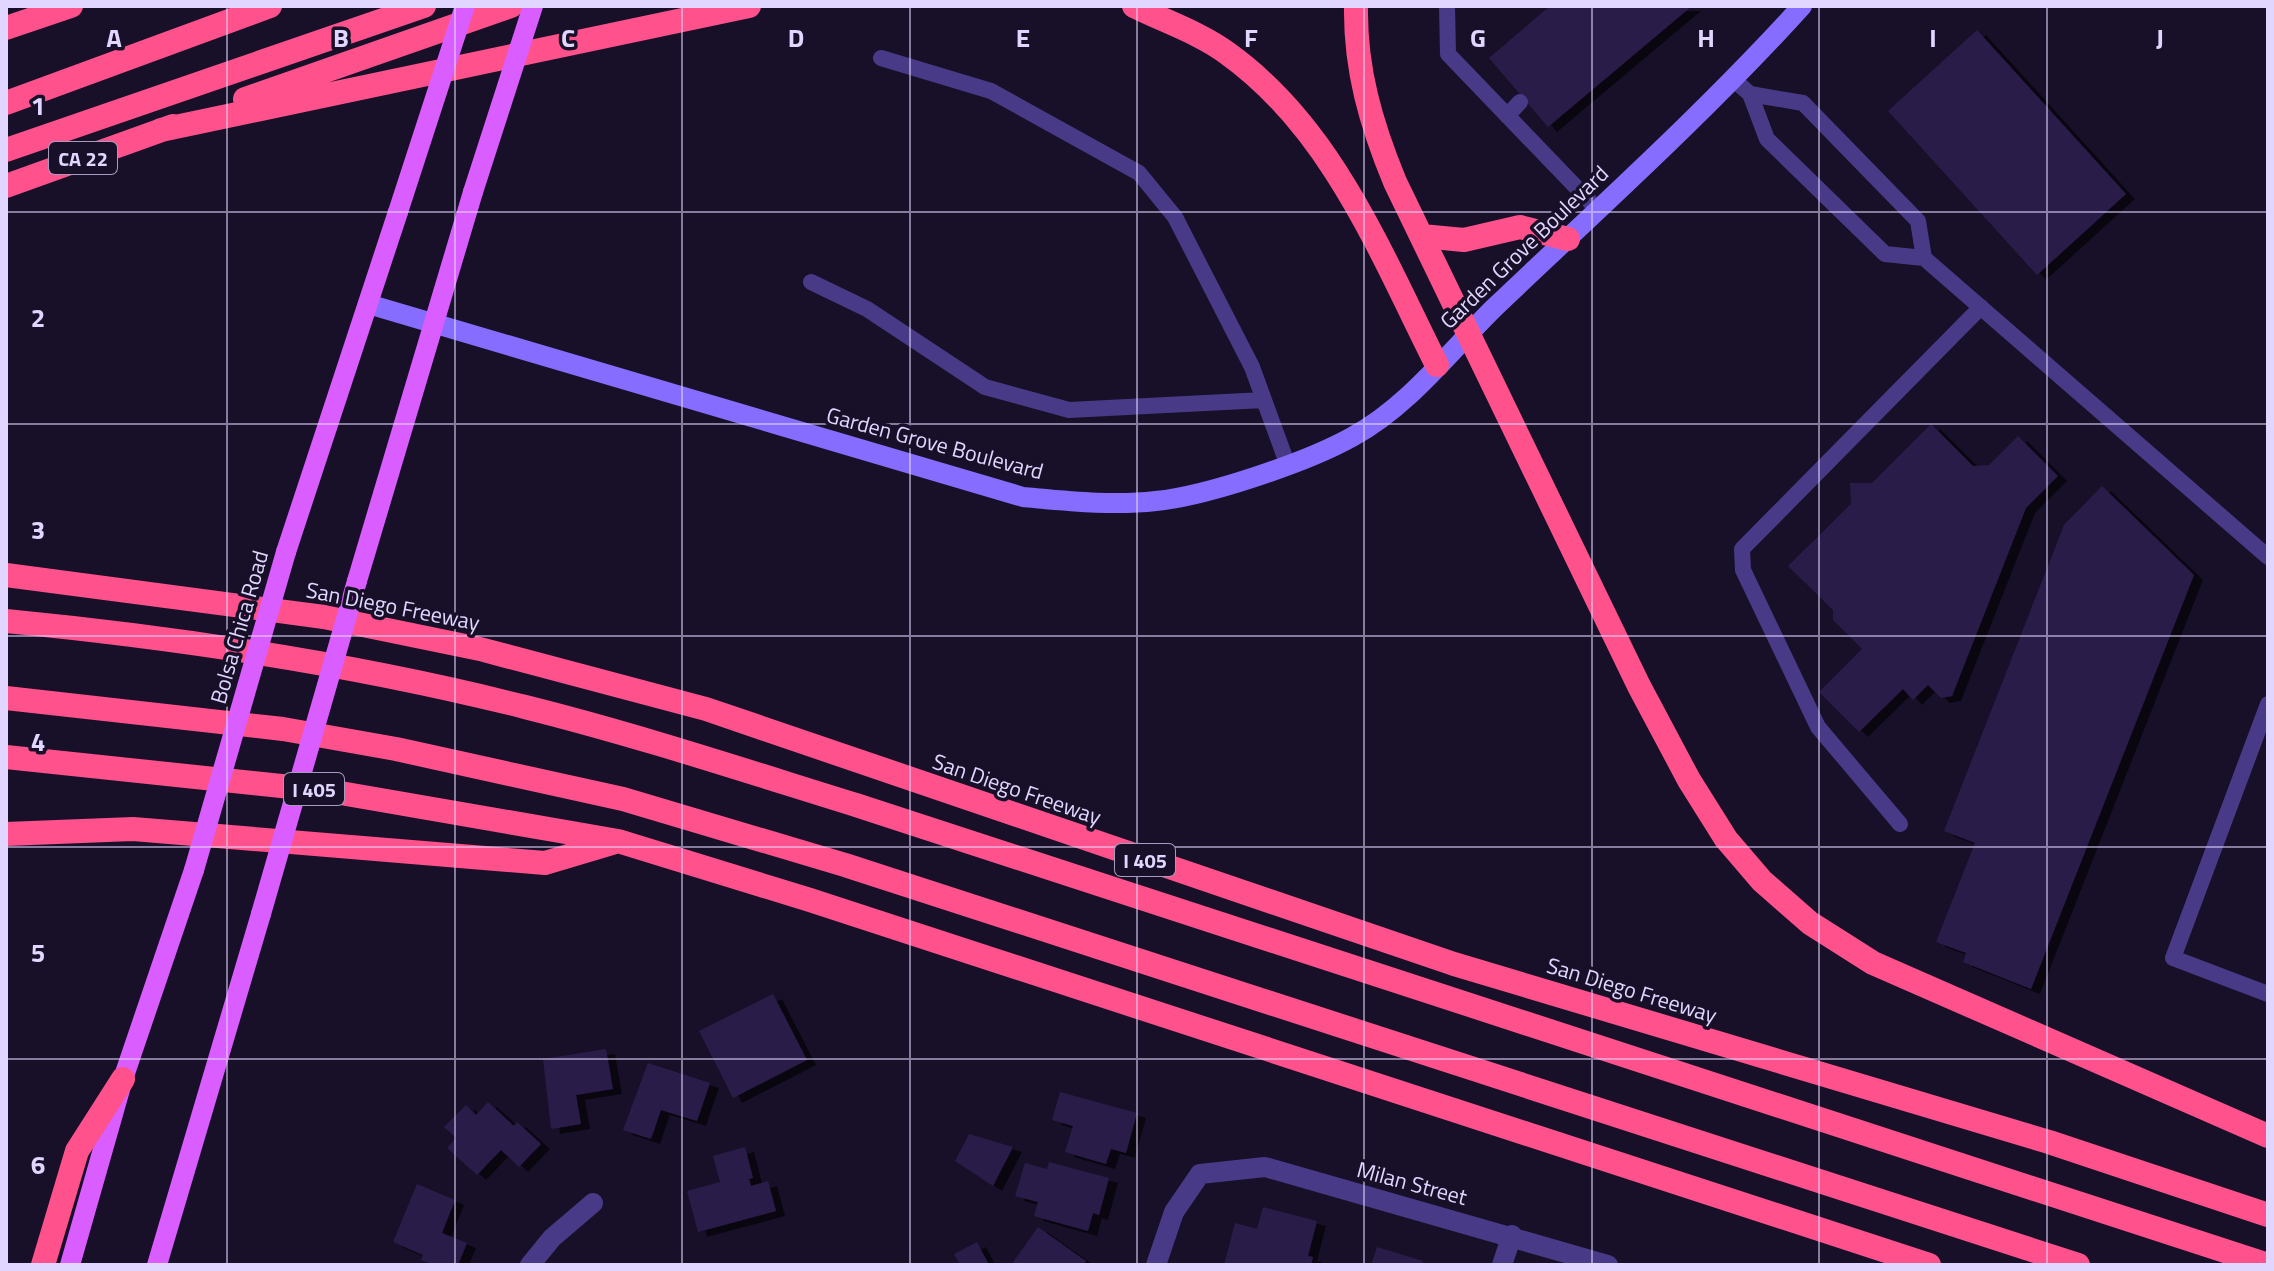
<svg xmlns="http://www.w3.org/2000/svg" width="2274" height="1271" viewBox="0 0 2274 1271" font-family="'Titillium Web',sans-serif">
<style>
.building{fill:#2b1b49;filter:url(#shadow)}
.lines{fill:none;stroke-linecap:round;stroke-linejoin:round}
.service{stroke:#493a87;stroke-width:16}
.minor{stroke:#493a87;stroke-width:20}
.secondary{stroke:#876dff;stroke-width:20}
.primary{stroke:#da5dff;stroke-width:20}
.motorway{stroke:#ff518b;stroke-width:24}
.primary-bridge{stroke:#da5dff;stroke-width:20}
.grid{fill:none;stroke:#e1d6ff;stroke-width:2;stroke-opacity:0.55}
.labels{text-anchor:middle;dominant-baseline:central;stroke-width:7;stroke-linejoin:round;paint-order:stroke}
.shield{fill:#171028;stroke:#a49bbe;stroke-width:2}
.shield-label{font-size:20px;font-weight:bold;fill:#e1d6ff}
.street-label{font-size:22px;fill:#e1d6ff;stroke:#171028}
.grid-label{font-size:26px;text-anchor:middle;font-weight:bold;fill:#e1d6ff;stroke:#171028;stroke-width:7;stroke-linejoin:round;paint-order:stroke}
</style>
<defs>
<filter id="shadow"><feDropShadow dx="9" dy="5" stdDeviation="0" flood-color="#0009"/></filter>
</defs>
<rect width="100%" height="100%" fill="#171028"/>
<!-- building -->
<path class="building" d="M1550,6H1692L1548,127L1489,58Z
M1977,30L2126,194L2037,275L1888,111Z
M1931,424L1973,466L1989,465L2018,436L2058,476L2026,508L1952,696L1941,698L1928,685L1913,700L1903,689L1859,732L1819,692L1862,649L1833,620V610L1788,566L1851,504L1850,483H1872Z
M2102,486L2194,575L2031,989L1963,962L1966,953L1936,942L1975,843L1944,831L2064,525Z
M773,994L807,1060L733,1098L699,1031Z
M606,1049L613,1089L576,1095L581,1124L551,1129L543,1059Z
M648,1063L710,1083L697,1121L661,1110L651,1139L623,1130Z
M1060,1092L1137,1113L1126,1153L1111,1149L1106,1164L1065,1152L1073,1126L1052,1120Z
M488,1102L514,1126L517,1122L541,1144L519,1167L501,1150L477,1175L447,1148L456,1138L444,1127L466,1105L476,1115Z
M969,1134L1013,1147L993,1186L955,1161Z
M745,1147L753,1178L749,1179L751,1186L768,1181L776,1211L698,1232L687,1191L720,1182L713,1156Z
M1049,1162L1109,1178L1099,1215L1093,1213L1088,1231L1034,1216L1038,1202L1015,1196L1025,1163L1047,1169Z
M417,1184L455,1200L442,1233L467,1243L458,1265H434L421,1260L423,1255L393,1242Z
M1263,1207L1317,1221L1308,1256L1313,1257L1311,1265H1224L1235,1223L1257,1229Z
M1038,1227L1086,1261L1083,1265H1011Z
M977,1242L989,1265H960L954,1254Z
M1377,1247L1423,1261L1422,1265H1371Z"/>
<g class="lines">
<!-- service -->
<path class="service" d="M1447,6L1448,54L1598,210
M881,58L991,91L1139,173L1175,217L1252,367L1264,400
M1733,79L1750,94L1767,139L1885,254L1924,258L2268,557
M1750,94L1803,103L1918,221L1924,258
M1507,116L1520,102
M811,282L867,309L985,387L1069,410L1264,400L1287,463
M2268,704L2173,958L2268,994
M1900,824L1818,727L1743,570L1742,549L1981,307"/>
<!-- minor -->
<path class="minor" d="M530,1265L552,1238L593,1203
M1156,1265L1174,1212L1200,1174L1265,1167L1608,1265
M1502,1265L1512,1235"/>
<!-- secondary -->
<path class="secondary" d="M368,304L1023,497C1068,501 1112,506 1156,501C1207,496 1307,462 1352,437C1408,407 1450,351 1495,307C1599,208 1706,112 1802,6"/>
<!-- primary -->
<path class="primary" d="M286,552L398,212
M357,581L473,192
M70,1265L123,1079L194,870
M157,1265L261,914"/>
<!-- motorway -->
<path class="motorway" d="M1134,6C1164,21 1200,33 1227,53C1332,128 1381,254 1437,365
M1356,6C1355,69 1371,124 1395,182L1639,686L1689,780L1726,839L1762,881L1810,923L1873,963L2268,1136
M6,28L71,6
M245,99L511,6
M6,103L270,6
M161,130L749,6
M6,150L424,6
M6,186L173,126
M1422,236L1464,240L1520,227L1568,239
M6,575L324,617L480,649L706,709L1454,964L2049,1142L2268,1215
M6,621C181,638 355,664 525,707C637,735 746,771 856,805L2268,1265
M6,698L283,729L396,749L623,799L845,865L2078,1265
M6,757L329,791L618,841L810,900L1929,1265
M6,834L133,829L545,863L612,843
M43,1265L77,1151L123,1079"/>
<!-- primary-bridge -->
<path class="primary-bridge" d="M473,192L533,6
M398,212L465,6
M194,870L286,552
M261,914L357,581"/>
</g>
<!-- grid -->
<path class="grid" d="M227,6V1265M455,6V1265M682,6V1265M910,6V1265M1137,6V1265M1364,6V1265M1592,6V1265M1819,6V1265M2047,6V1265M6,212H2268M6,424H2268M6,636H2268M6,847H2268M6,1059H2268"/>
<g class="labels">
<!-- shield labels -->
<g class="shield">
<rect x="49" y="142" width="68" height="32" rx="6"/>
<rect x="284" y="773" width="60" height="32" rx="6"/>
<rect x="1115" y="844" width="60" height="32" rx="6"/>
</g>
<g class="shield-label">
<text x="83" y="158">CA 22</text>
<text x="314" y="789">I 405</text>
<text x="1145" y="860">I 405</text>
</g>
<!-- street labels -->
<g class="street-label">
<text transform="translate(1524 247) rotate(-44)">Garden Grove Boulevard</text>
<text transform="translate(935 443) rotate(15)">Garden Grove Boulevard</text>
<text transform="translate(393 606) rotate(11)">San Diego Freeway</text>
<text transform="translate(239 627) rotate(-74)">Bolsa Chica Road</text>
<text transform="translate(1017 789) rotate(19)">San Diego Freeway</text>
<text transform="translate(1632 990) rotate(17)">San Diego Freeway</text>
<text transform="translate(1412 1183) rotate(15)">Milan Street</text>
</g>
</g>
<g class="grid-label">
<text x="114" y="47">A</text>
<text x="341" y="47">B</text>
<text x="568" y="47">C</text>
<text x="796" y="47">D</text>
<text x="1023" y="47">E</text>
<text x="1251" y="47">F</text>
<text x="1478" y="47">G</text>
<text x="1706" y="47">H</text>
<text x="1933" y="47">I</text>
<text x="2160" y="47">J</text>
<text x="38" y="115">1</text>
<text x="38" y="327">2</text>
<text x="38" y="539">3</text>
<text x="38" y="751">4</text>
<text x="38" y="962">5</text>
<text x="38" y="1174">6</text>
</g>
<!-- border -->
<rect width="2274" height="1271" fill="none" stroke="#e1d6ff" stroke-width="16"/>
</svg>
